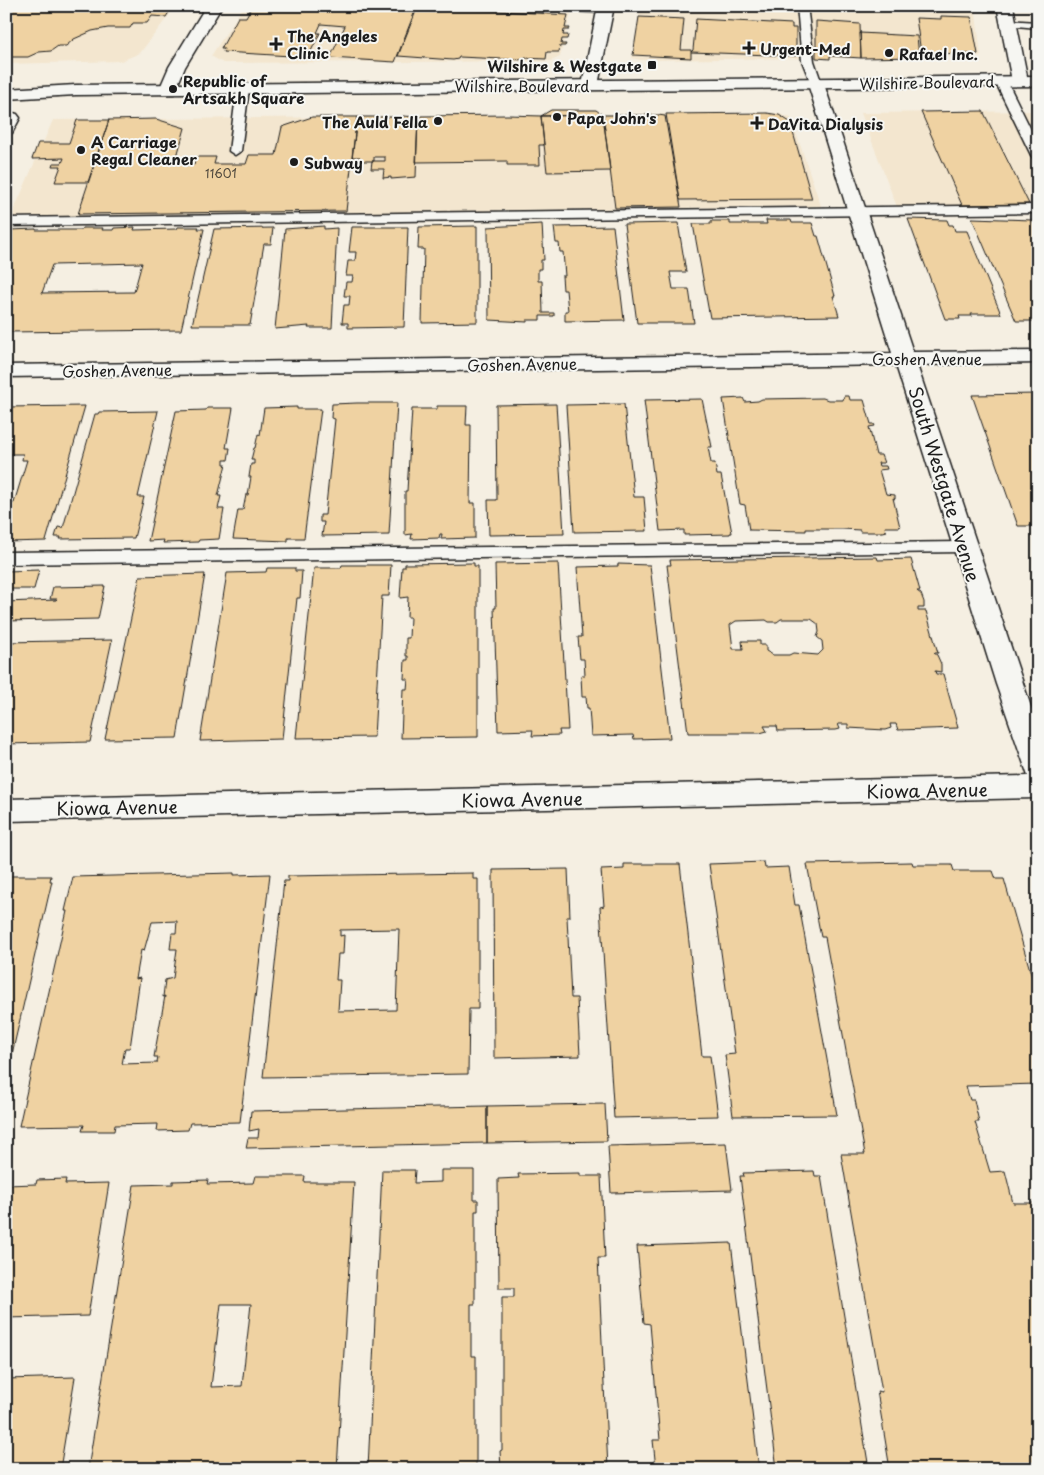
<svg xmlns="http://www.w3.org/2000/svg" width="1044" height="1475" viewBox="0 0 1044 1475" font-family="'Playpen Sans',sans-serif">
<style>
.built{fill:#f3e6cf}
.building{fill:#efd2a2;stroke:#1c1c1c;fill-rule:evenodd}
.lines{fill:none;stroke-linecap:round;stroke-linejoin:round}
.lane-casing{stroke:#1c1c1c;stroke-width:3}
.street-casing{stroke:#1c1c1c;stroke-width:3}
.primary-casing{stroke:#1c1c1c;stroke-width:3}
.lane{fill:#f6f6f2;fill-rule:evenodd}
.street{fill:#f6f6f2;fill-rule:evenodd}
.primary{fill:#f6f6f2;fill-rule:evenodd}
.poi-dot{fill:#1c1c1c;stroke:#f6f6f2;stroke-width:2}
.labels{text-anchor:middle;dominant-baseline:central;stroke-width:4;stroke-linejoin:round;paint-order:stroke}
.far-number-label{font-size:12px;fill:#514a3e}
.far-poi-label{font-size:15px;font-weight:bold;fill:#1c1c1c;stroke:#f6f6f2;text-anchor:start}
.far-street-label{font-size:15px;fill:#1c1c1c;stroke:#f6f6f2}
.street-label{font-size:18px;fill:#1c1c1c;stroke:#f6f6f2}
</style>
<rect width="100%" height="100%" fill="#f5efe2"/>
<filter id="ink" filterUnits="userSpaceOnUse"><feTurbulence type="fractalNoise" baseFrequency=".02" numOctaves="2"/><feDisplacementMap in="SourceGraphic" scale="10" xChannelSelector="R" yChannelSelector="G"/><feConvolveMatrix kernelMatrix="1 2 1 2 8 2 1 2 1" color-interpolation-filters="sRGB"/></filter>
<g filter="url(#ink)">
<!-- built -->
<path class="built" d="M6,6H176L140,53L121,61L6,64Z
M244,6H573L560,57L551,61L223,63L211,56Z
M641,6H975L981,56L640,60L632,58Z
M1038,111V205L897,207L861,113Z
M776,113L791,118L821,206L11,217L53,120Z"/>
<!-- building -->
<path class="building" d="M6,6H173L166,17L152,16L147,23H133L130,28H108L92,31L74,39L66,46H58L51,51L39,52L28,57H6Z
M261,6H417L395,62L330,58L345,26L321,24L317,33H320L308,57L223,52L224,49H221L238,17H246L251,8H260Z
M436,7L568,15L565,28H570L569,30H564L563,35H568L567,39H562L561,44H566L565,46H560L559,52H547L546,59L524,58V60L459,57L458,59L453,60L398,56L416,11L435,12Z
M941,16L971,17L978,54L921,53L916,18L941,19Z
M639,17L684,19L681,50H691V58L633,55Z
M696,19L792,24V28H796V56L691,52L693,50Z
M816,21L860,24L861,58L830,56V59L816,58Z
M860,33L917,36L919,57L861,58Z
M551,110H596L603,115L541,116Z
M983,111L1029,204L962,205L921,112Z
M767,113L779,115L790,122L812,199L680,200L666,114Z
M508,115L541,116L544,145H539L540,165H507V161L416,162L418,119H420L421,116Z
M603,115L610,171L547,172L541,116Z
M603,115H658L665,116L681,207L615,208Z
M403,116L418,117L416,177L391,179V177L383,178L384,169H371L372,161H385V157H374V161H360V157H352L357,117H398V120Z
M312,117H357L346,211L78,214L109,120L156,119L185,128L176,160L185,165H194L196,157H216L214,164H246L249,155H276L282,127Z
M77,120H109L88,182H55L61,166H52L53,163H62L64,158L32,159L38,143H69Z
M972,218L1032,220L1038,232V321H1016Z
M908,219L947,220L949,225H953L955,231H967L1001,314H971L972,316H959L960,319H945Z
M766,220H791L792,223H812L816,236H818L835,296H833L839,316L710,318L693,224H711V221H730V224H767Z
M678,223L686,272H670L673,289H689L694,323H637L624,224Z
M542,224L544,260H541V269H538V281H542L543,313H554V316H540V320H527V322L489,320L488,227Z
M324,226V229L337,228L332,328H308L309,326L275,329L285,229Z
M477,226V322L422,323L424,249H418L419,227Z
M613,226L624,320L565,321V311H568L566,290H563L562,276H565L563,252H560L559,243H556L554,227Z
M135,227L134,230L177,229L178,227H199L198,229H204L181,330L6,332V239L10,230L36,229V230H81L82,228H103L102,230H113L114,228ZM142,263L134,292L42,293L52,265Z
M352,227H408L404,327L348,328V323H342L344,305H349L350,296H344L346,282H352L353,276H346L348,261H355L356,252H349Z
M273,228L271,244H264L250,325H192L214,229Z
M1038,394V526H1018L972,395Z
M844,396H849L850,400H864L871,424H874L875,426L869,427L876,455H881L884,463H878L879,466H886L887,469L879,470L886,494L895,495V499L893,498L900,527H885L886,531L882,532H860V530L842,529H806V531L749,530L745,505L740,504L723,399L743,398L745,402L758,401L762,399L823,398L828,400H843Z
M702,399L712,447H708L711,463H715L717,475H721L732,533H730V534L684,535V530L660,531L644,400Z
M357,403H397L389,535L322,536L324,522H320V515H325L335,419L331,418L332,404Z
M556,404L564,534L489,535L488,500H497L496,405Z
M624,404L634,497H644L647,531L574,532L566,405Z
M85,406L46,541L6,542V504L14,503L27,460H22L23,454H6V407Z
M437,406H467L466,425H471L470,503H475V538L441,539L442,534H440L439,538L411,539L412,534L405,535V491H407L412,409H437Z
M297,407V409H321L304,538H288V541L233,539L238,510H243L246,495H248L251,477H249L251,464H254V460H251L254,448H255L258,434L260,435L264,408Z
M207,408H233L226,448H230L228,460H224V464H226L218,496H221L218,509H224L219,539L199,540L198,542L163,543L164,540L148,541L176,411L206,410Z
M158,411L138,497H144L134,538L60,539L61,537H55L58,527L63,528L95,414H98L99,412Z
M877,557L878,560L911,559L920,591H917L921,594L924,602V608H918V611H926L938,653H934L937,655L941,664V672L935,671L936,674H943L958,728L898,730L896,724H890L891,728L885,730L848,728V724H838L840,729L836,730L778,731L777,726H764L767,731L760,733H688L667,565H671L670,560ZM781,619H811L818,624L819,632L817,637L822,641L823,650L818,655L793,653L789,655H773L766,651V645H760V641H742L743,649H733L730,625L736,621L766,620L769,622H777Z
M474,563V566H478V737L401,738L403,689H407L408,679H404L405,660H408V656H406V638H409L410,617H407L408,597L400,598L402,567H405V564Z
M558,563L568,730H559L560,735L532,736L533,730L498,731L494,608H496L495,564Z
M618,564L650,565L670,738L634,739L633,735L591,736L589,708H587L586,697H582L581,675H585L584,659H580L578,637H582L577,567L618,566Z
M342,565H391L389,596H382L374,737L296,738L314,568H341Z
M267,568H295V571H302L300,598H297L282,739L200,741L227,573L266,572Z
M39,570L34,589H6V571Z
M205,574L177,738L105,739L140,576Z
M105,586L98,619L6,621V602L56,600L57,599H50L53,587Z
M112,640L90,742L6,744V642Z
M764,862L765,868L789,867L795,905H799L837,1115L733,1116L725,1055L735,1054L709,864Z
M912,862L913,865H952L954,871H993L996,879H1004L1038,998V1084L966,1086L970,1100H974L979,1122H975L990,1172L1005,1171L1013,1203H1038V1469H890L877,1391L882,1392L841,1154H865L825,937H821L807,864Z
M624,864H680L702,1056H710L718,1116L614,1118L600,907L604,906L601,870L624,869Z
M568,869L570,917H567L571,998H577L580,1056L494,1058L493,870Z
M234,873V875L270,874L240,1122L190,1123L188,1130L157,1131L158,1124L115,1125L114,1131H82L84,1125L19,1126L67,911H65L73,877ZM177,921L176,933H172L170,949H177L173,978L165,980L163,997L165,996L154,1057H158L157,1063L122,1064L125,1048H130L140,978L136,979L141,950L144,951L152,922Z
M473,873V879H478V1009H469L468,1074L263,1077L284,881H288V876ZM399,929L396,1010L338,1011L340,980H336L338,954H343L344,935L340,936V930Z
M6,876H51L50,881H52L6,1080Z
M605,1104L607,1141L487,1143V1106Z
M487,1106V1143L246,1148L248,1138H258L259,1129L249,1131L251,1111Z
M726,1143L732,1190L611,1193L608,1146Z
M382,1170H415L414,1183L441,1182V1170H474V1200H478V1211H475V1304H471V1356H476V1469H368Z
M814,1171L815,1176H821L869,1469H777L740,1176H744L743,1173Z
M580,1173V1176H601L605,1258H598L608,1469H501L500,1451L502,1450V1297H514V1288H499L498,1179L519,1178L518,1174Z
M255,1176H305L304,1182H354L337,1469H88L134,1185L173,1184V1181L208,1180L207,1184L253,1183ZM221,1304H251L242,1386L211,1387Z
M66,1179L65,1184L109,1183L88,1316L6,1318V1185L36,1184L37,1180Z
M731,1243L759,1469H656L653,1440H660L650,1324L644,1323L637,1246Z
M75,1377L60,1469H6V1379Z"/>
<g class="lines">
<defs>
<path id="lane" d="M530,6L609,8L610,10L605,13L535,9Z
M797,6H807L814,61L822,84L820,86H812L802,61Z
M1008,20L1038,22V28L1004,25L1003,23Z
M1001,78L1007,81L1038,144V161L1032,157L995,81Z
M243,85L249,88L241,151L235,155L229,151L237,88Z
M1038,205V213L6,226V218Z
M964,542L970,543L972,547L970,551L964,552L6,564V552Z"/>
<path id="street" d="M206,6H222L185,67L174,94H162L159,90L169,67Z
M598,6H614L598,85L596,89H584L582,85Z
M997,6H1013L1028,81L1026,85H1014L1012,81Z
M816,79L822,80L824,84L913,352L1038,351V363L917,365L1038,728V798L6,821V799L1028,776L996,684L896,365L6,377V365L892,353L808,84L810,80Z
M6,111L17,114L20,118L12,133L6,134Z"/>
<path id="primary" d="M1038,76V86L76,95L6,99V89L76,85Z"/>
</defs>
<!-- lane casing -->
<use href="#lane" class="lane-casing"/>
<!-- street casing -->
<use href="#street" class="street-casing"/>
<!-- primary casing -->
<use href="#primary" class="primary-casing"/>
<!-- lane -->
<use href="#lane" class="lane"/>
<!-- street -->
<use href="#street" class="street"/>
<!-- primary -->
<use href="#primary" class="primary"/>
</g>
</g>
<!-- markers -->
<g class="poi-dot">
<path d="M273.5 36.5h5v5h5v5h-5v5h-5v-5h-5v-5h5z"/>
<path d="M746.5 40.5h5v5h5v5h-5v5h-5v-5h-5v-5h5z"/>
<circle cx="889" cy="53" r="5"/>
<rect x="647" y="60" width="10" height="10" rx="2.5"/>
<circle cx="173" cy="89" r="5"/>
<circle cx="557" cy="117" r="5"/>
<circle cx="438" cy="121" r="5"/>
<path d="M754.5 115.5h5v5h5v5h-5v5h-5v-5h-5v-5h5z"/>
<circle cx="81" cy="150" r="5"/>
<circle cx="294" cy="162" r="5"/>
</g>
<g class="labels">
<!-- far-number labels -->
<g class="far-number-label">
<text x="221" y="173">11601</text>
</g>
<!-- far-poi labels -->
<g class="far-poi-label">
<text x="287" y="35">The Angeles<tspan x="287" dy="17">Clinic</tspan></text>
<text x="760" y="48">Urgent-Med</text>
<text x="899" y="53">Rafael Inc.</text>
<text x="642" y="65" text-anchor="end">Wilshire &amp; Westgate</text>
<text x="183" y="80">Republic of<tspan x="183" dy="17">Artsakh Square</tspan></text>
<text x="567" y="117">Papa John's</text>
<text x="428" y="121" text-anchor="end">The Auld Fella</text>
<text x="768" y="123">DaVita Dialysis</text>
<text x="91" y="141">A Carriage<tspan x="91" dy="17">Regal Cleaner</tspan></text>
<text x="304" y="162">Subway</text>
</g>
<!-- far-street labels -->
<g class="far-street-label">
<text transform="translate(927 82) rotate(-1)">Wilshire Boulevard</text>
<text x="522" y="85">Wilshire Boulevard</text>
<text x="927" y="358">Goshen Avenue</text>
<text transform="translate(522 364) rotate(-1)">Goshen Avenue</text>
<text transform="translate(117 370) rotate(-1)">Goshen Avenue</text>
</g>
<!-- street labels -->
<g class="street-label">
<text transform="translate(945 484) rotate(73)">South Westgate Avenue</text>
<text transform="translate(927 790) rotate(-1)">Kiowa Avenue</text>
<text transform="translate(522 799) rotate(-1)">Kiowa Avenue</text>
<text transform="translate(117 807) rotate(-1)">Kiowa Avenue</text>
</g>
</g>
<!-- margin -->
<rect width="1044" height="1475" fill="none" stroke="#f6f6f2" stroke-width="25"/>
<rect x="12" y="12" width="1019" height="1450" fill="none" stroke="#1c1c1c" stroke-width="2" filter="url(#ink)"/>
</svg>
